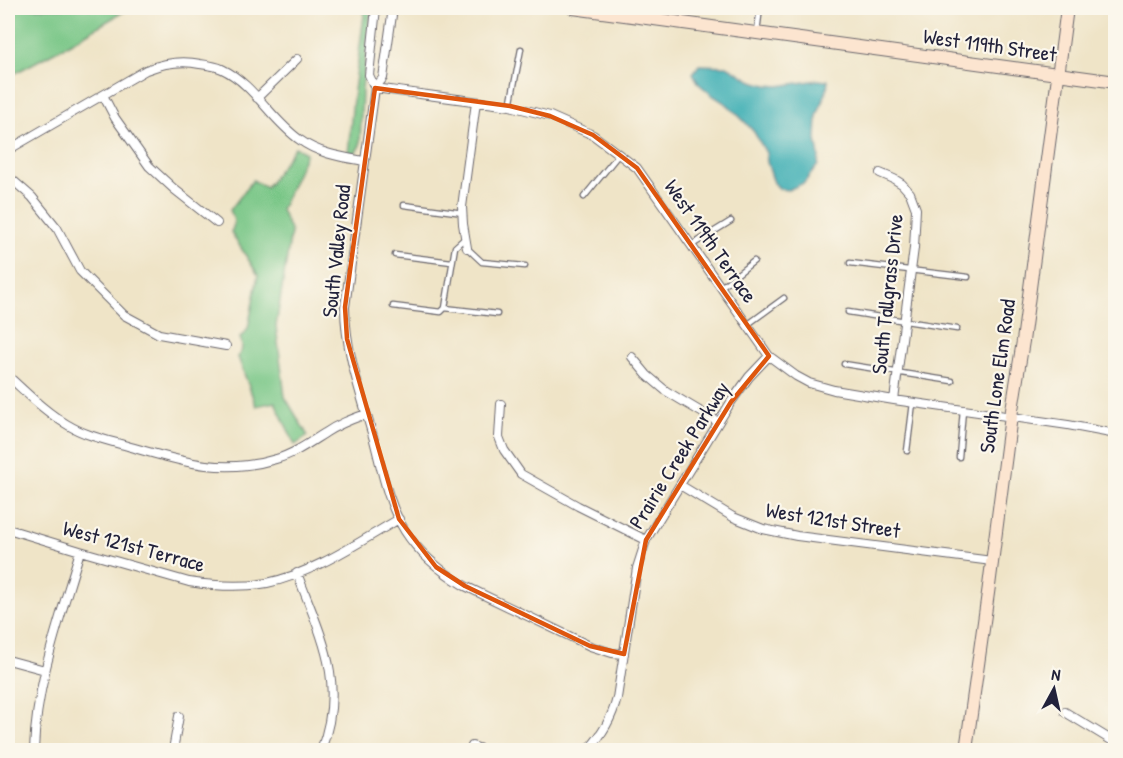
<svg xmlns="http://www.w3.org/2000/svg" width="1123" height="758" viewBox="0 0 1123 758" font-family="'Patrick Hand',sans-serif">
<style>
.green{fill:#78c686;stroke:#4d7460;stroke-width:1.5}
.water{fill:#3badb3;stroke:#2e6877;stroke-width:1.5}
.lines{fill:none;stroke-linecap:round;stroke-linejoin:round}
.lane-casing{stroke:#6a666c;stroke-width:7}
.street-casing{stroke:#6a666c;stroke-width:10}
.secondary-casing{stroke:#6a666c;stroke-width:14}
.lane{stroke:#fff;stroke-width:4.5}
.street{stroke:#fff;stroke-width:8}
.secondary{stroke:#fce5d0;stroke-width:12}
.marked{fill:none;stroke:#de560e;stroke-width:4.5;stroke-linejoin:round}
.labels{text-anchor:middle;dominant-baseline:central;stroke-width:4.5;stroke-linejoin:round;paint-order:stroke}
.street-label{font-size:21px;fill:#22223b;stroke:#fbf7ec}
</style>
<rect width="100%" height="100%" fill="#fbf7ec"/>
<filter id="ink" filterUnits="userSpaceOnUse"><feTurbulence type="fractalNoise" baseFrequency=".0167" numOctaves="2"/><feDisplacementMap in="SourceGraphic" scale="12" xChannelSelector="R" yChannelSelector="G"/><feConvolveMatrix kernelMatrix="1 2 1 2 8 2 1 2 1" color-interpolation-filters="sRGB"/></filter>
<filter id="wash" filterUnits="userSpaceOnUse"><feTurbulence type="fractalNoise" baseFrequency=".008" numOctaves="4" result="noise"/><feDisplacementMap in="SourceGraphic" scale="24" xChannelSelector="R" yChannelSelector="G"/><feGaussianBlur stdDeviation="1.35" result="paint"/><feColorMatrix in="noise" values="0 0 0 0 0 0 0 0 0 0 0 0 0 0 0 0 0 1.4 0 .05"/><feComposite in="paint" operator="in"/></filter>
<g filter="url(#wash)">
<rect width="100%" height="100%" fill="#efe4c7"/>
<!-- green -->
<path class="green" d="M8,8H130L60,49L8,77Z
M365,8H371L362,89L360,145L356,152L348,154L353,98Z
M295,147L306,153L281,210L291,232L276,326L285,397L308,436L295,445L275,402L256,406L238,357C243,350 243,345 240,338L248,329L258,275L231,232C236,224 234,218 230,210L253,180L266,188Z"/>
<!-- water -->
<path class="water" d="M699,65L727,66L752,81L767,85L779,86L818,80L827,81L828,79L827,90L817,116L816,140L819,156L818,165L804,183L788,190L780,189L774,183L767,162L766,153L754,132L745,122L728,105L712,95L699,84L693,73Z"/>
</g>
<g filter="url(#ink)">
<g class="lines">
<defs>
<path id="lane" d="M757,32L760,8
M510,106L521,49
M584,197L619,154
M404,205L463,213
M692,245L731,221
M467,248L482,262L525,266
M395,255L452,262
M850,263L968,277
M721,287L754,261
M393,306L441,312L445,308L497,314
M445,308L455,247L465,238
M848,312L957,329
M747,325L784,298
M844,364L952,381
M907,451L913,403
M959,457L963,410"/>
<path id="street" d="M393,8L383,78L375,88L345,307C345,352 362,397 374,440C382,471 388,504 405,531C420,555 442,572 465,586L590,646L612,653L624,654
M375,88L510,106L550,116L593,135L637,168L769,356L796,376L809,383L834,390L894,400L1068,425L1116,434
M375,88L369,75L376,8
M103,95L115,118L149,166L174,189L217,223
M257,98L297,59
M8,150L146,70C164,63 182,60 200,64C208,65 216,66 222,69C254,84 271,120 300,140C319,154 342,157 364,161
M880,173L894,179L902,184L910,193L916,209L914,248L894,400
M8,176L32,197L57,228L80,271L124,315L159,334L226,346
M467,248L463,224L462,207L476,102
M632,357L647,375L666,391L718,422
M8,376C27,393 45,412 68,425C84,435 106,440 124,445C177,460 221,476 276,459C294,454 309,443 325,433C338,424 352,419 366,414
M501,404L499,437L504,450L521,474L578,506L646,540
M680,485L733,517L763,529L797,536L992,561
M8,529L80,551L189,582C215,586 241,588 267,583C312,574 359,542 399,519
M297,573C321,637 347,682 321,750
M8,660L45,670
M1065,712L1116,743
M472,746L484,750
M34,750C36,682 61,616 80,551
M173,750L179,716
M588,750C602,735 612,718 617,698L637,568L646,540L731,402L749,377L769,356"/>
<path id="secondary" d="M573,8L1116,82
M966,750L989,586L1011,416L1023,341L1067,8"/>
</defs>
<!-- lane casing -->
<use href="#lane" class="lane-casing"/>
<!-- street casing -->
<use href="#street" class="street-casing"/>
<!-- secondary casing -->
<use href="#secondary" class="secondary-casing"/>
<!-- lane -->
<use href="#lane" class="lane"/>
<!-- street -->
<use href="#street" class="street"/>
<!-- secondary -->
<use href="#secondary" class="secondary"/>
</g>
</g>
<!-- marked area -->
<path class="marked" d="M375,88L510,106L550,116L593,135L637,168L769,356L731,402L646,540L624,654L590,646L465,586L436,567L399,519L347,339L345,307Z"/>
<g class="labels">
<!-- street labels -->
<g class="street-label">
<text transform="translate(990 45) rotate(8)">West 119th Street</text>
<text transform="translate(711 241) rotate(55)">West 119th Terrace</text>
<text transform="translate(336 251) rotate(-84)">South Valley Road</text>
<text transform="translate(887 294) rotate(-84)">South Tallgrass Drive</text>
<text transform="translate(997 376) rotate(-82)">South Lone Elm Road</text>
<text transform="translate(679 455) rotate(-58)">Prairie Creek Parkway</text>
<text transform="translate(833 520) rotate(9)">West 121st Street</text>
<text transform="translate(134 546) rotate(15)">West 121st Terrace</text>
</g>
</g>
<!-- margin -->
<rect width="1123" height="758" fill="none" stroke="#fbf7ec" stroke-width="30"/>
<!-- north arrow -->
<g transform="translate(1054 689) rotate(8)" stroke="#fbf7ec" stroke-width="4.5" paint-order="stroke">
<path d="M0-4.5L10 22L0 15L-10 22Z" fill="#22223b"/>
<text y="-9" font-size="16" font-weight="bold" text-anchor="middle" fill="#22223b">N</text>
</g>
</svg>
